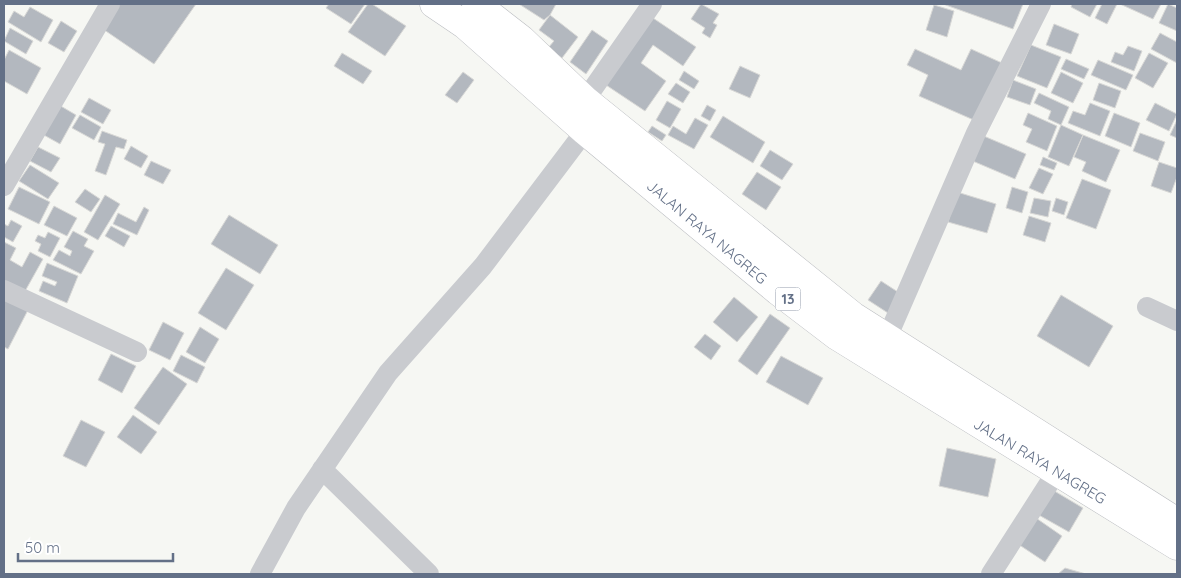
<svg xmlns="http://www.w3.org/2000/svg" width="1181" height="578" viewBox="0 0 1181 578" font-family="Quicksand,sans-serif">
<style>
.building{fill:#b3b8bf;stroke:#d8d8d6}
.lines{fill:none;stroke-linecap:round;stroke-linejoin:round}
.highway-casing{stroke:#babcc0;stroke-width:29}
.minor{stroke:#c9cbcf;stroke-width:20}
.highway{stroke:#fff;stroke-width:28}
.labels{text-anchor:middle;dominant-baseline:central;stroke-width:5;stroke-linejoin:round;paint-order:stroke}
.shield{fill:#fff;stroke:#929bab;stroke-width:1}
.shield-label{font-size:14px;font-weight:bold;fill:#637087}
.street-label{font-size:15px;fill:#637087;stroke:#fff}
</style>
<rect width="100%" height="100%" fill="#f6f7f3"/>
<!-- building -->
<path class="building" d="M116,4H196L154,64L100,27Z
M329,4H365L351,24L326,8Z
M368,4H372L406,26L385,56L348,32Z
M519,4H556L550,15L544,20Z
M701,4L719,14L713,23L717,25L710,38L702,33L705,28L691,19Z
M943,4H1023L1013,29Z
M1072,4H1097L1090,17L1071,7Z
M1102,4H1117L1107,24L1095,18Z
M1120,4H1161L1153,19Z
M1168,4L1177,8V31L1159,23Z
M934,5L954,11L947,37L926,30Z
M30,7L53,20L41,42L8,22L14,11L24,17Z
M550,15L578,37L562,58L548,48L554,41L539,30Z
M650,16L696,47L683,66L653,45L641,63L666,81L645,111L603,83Z
M61,21L77,31L64,52L48,43Z
M1054,24L1079,34L1071,54L1046,45Z
M10,28L33,41L26,54L4,41Z
M592,30L608,41L586,74L570,62Z
M1160,33L1177,42V63L1151,49Z
M1031,45L1061,57L1047,88L1017,76Z
M1128,46L1142,51L1134,71L1111,62L1115,52L1123,55Z
M915,49L961,70L971,49L1002,63L976,121L919,96L928,75L907,65Z
M9,50L41,68L27,94L4,81V60Z
M342,53L372,71L363,84L334,66Z
M1149,53L1168,63L1153,88L1135,78Z
M1066,59L1089,69L1084,79L1061,69Z
M1098,60L1133,75L1126,90L1091,75Z
M740,66L760,75L750,98L729,89Z
M684,71L699,81L694,89L679,80Z
M463,72L474,80L457,103L445,95Z
M1061,72L1083,83L1073,103L1051,93Z
M1013,80L1036,89L1030,105L1007,97Z
M676,83L690,92L683,103L668,94Z
M1099,83L1121,91L1115,108L1093,100Z
M1039,93L1069,107L1061,125L1048,119L1051,111L1034,103Z
M89,98L111,110L103,124L81,112Z
M667,101L681,109L670,128L656,120Z
M1090,103L1110,111L1100,136L1068,123L1073,111L1085,115Z
M1155,103L1177,114L1169,131L1146,120Z
M59,105L76,115L60,144L42,134Z
M707,105L716,110L710,121L701,116Z
M1028,113L1057,126L1047,151L1026,142L1032,129L1023,125Z
M1114,113L1140,123L1131,147L1105,136Z
M80,115L101,127L94,140L72,128Z
M723,116L765,142L753,163L710,137Z
M695,118L708,125L694,149L668,135L673,126L686,134Z
M1177,120V138L1170,135Z
M1061,125L1083,135L1069,166L1048,157Z
M652,126L666,135L662,141L648,132Z
M102,131L127,140L124,149L116,147L106,175L95,171L105,144L98,142Z
M1140,133L1165,142L1158,161L1133,151Z
M979,134L1026,154L1015,179L968,159Z
M1083,135L1120,150L1106,182L1082,171L1086,162L1074,157Z
M131,146L148,156L141,168L124,159Z
M38,147L60,158L51,172L30,161Z
M770,150L793,164L782,180L760,166Z
M1043,157L1057,163L1054,170L1040,165Z
M151,161L171,170L163,184L144,175Z
M1159,162L1177,168V177L1171,193L1151,186Z
M30,165L59,183L48,199L19,181Z
M1039,168L1053,174L1043,194L1029,188Z
M757,172L781,187L766,210L742,194Z
M1082,179L1111,190L1096,229L1066,218Z
M19,187L50,202L39,224L8,209Z
M1012,187L1028,192L1022,213L1006,208Z
M85,189L100,199L91,212L75,202Z
M957,192L996,204L987,233L948,222Z
M105,195L120,204L98,240L84,232Z
M1034,198L1051,201L1048,217L1030,213Z
M1056,198L1068,202L1064,215L1052,211Z
M54,206L77,218L67,236L44,225Z
M144,207L149,210L137,235L113,224L118,213L136,222Z
M229,215L278,245L260,274L211,244Z
M1029,216L1051,223L1045,242L1023,235Z
M11,220L22,226L13,242L4,237V224L8,226Z
M111,226L130,236L124,247L105,236Z
M73,231L88,239L84,246L94,251L81,274L53,260L59,250L70,256L72,251L64,247Z
M48,232L60,238L50,257L38,251L41,244L35,241L38,235L45,238Z
M4,242L16,248L10,260L22,267L30,252L43,259L24,293L4,282Z
M47,263L78,276L67,303L39,291L43,281L55,286L57,282L42,276Z
M226,268L254,285L226,330L198,313Z
M881,281L901,294L888,313L868,300Z
M1061,295L1113,326L1089,367L1037,336Z
M4,296L29,308L8,349L4,347Z
M734,297L758,317L737,342L713,322Z
M770,314L790,328L757,375L738,361Z
M163,322L184,333L170,360L149,350Z
M200,327L219,339L205,363L186,352Z
M705,334L721,346L711,360L694,347Z
M111,354L136,366L122,393L98,380Z
M181,355L205,367L197,383L173,371Z
M781,356L823,378L808,405L766,382Z
M163,367L187,384L159,425L134,408Z
M133,415L157,432L141,454L117,437Z
M81,420L105,432L86,467L63,456Z
M947,448L996,459L988,497L939,486Z
M1051,489L1083,508L1069,532L1037,514Z
M1036,518L1062,536L1045,562L1018,544Z
M1065,568L1086,574H1058Z"/>
<g class="lines">
<defs>
<path id="highway" d="M434,4L465,25L585,131L778,291L837,336L1177,546
M476,4L521,39L585,100L853,316L1177,522"/>
</defs>
<!-- highway casing -->
<use href="#highway" class="highway-casing"/>
<!-- minor -->
<path class="minor" d="M585,100L652,4
M4,186L110,4
M4,290L137,352
M1147,307L1177,321
M887,338L976,133L1041,4
M322,469L429,574
M260,574L296,508L388,373L483,266L585,131
M991,574L1057,471"/>
<!-- highway -->
<use href="#highway" class="highway"/>
</g>
<g class="labels">
<!-- shield labels -->
<rect class="shield" x="775.5" y="287.5" width="25" height="23" rx="4"/>
<g class="shield-label">
<text x="788" y="299">13</text>
</g>
<!-- street labels -->
<g class="street-label">
<text transform="translate(707 232) rotate(40)">JALAN RAYA NAGREG</text>
<text transform="translate(1040 461) rotate(31)">JALAN RAYA NAGREG</text>
</g>
</g>
<!-- border -->
<rect width="1181" height="578" fill="none" stroke="#637087" stroke-width="10"/>
<!-- scale -->
<path d="M18 553v8h155v-8" fill="none" stroke="#637087" stroke-width="2.5"/>
<text x="25" y="553" font-size="15" fill="#637087" stroke="#ffffff" stroke-width="4" paint-order="stroke">50 m</text>
</svg>
